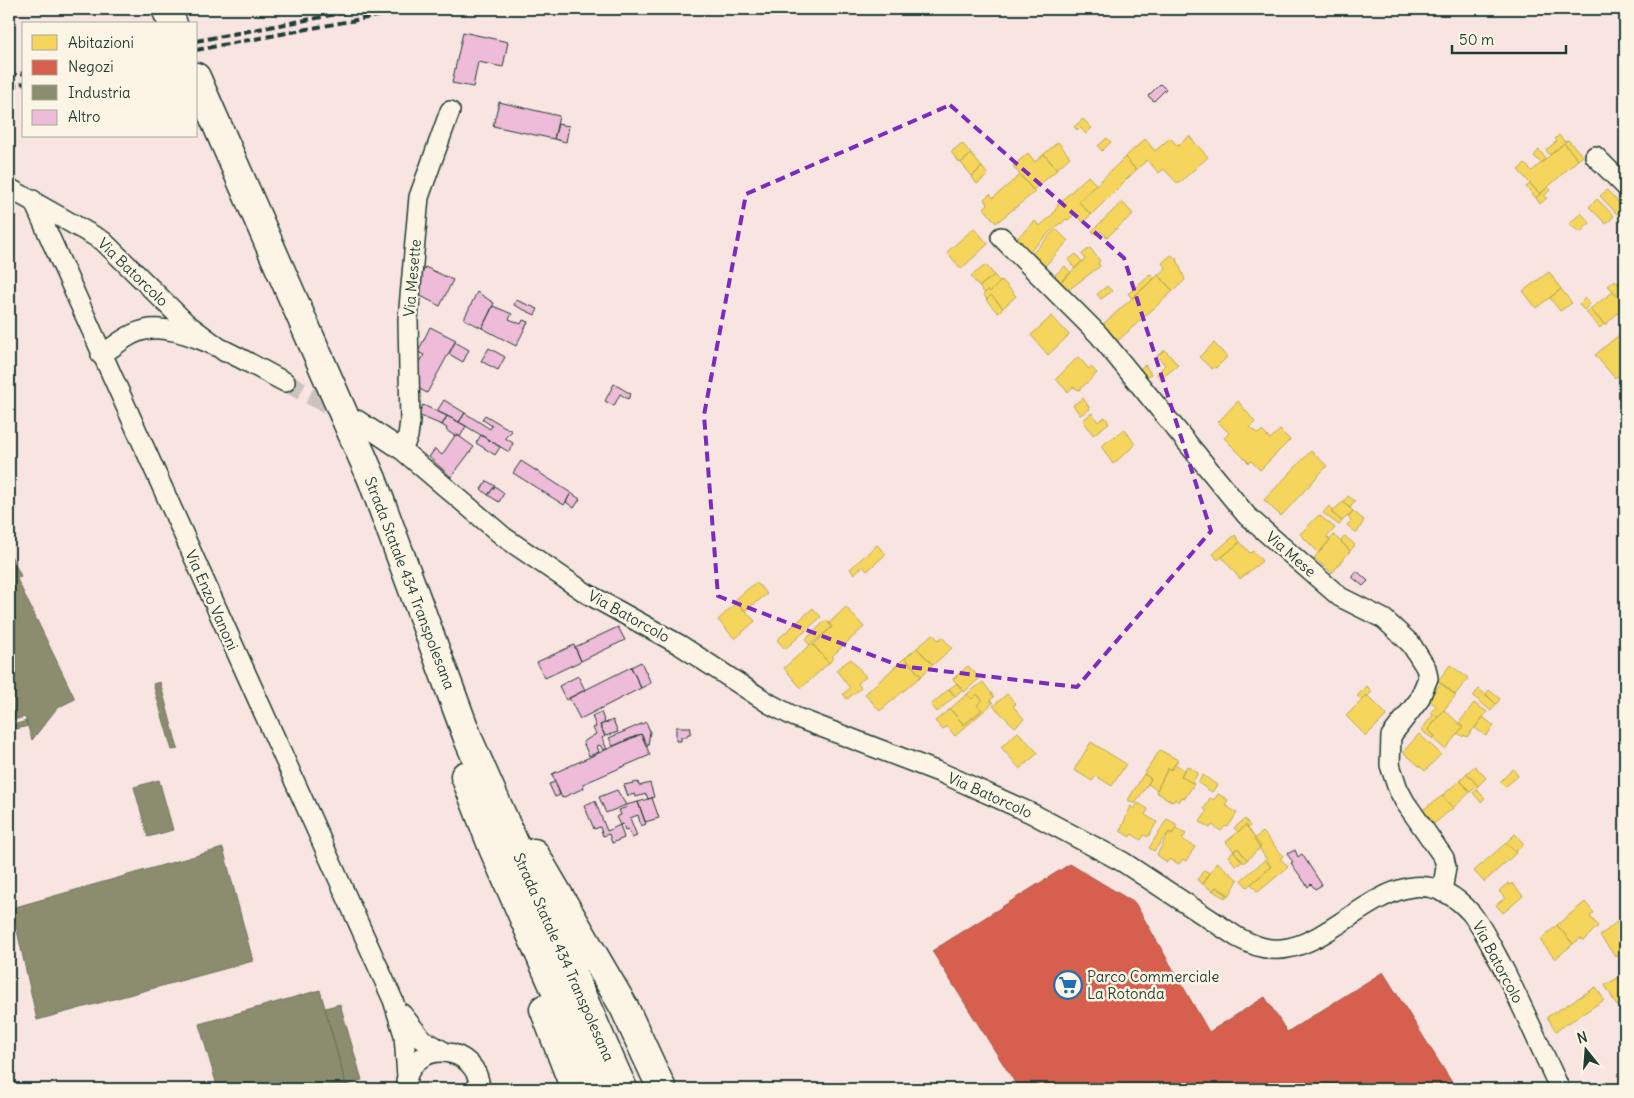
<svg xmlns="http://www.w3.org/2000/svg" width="1634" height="1098" viewBox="0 0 1634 1098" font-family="Delius,sans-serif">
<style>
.homes{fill:#f6d55c;stroke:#b6a750}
.shops{fill:#d6604d;stroke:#9f5646}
.industry{fill:#8c8c6e;stroke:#6b745d}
.building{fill:#eebbd8;stroke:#1f3d34}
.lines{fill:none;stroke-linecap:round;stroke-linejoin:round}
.street-tunnel{stroke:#cdc3be;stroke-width:19;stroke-dasharray:19 9;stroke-linecap:butt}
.street-casing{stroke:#1f3d34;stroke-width:22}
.highway-casing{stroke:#1f3d34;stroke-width:31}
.street{stroke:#fcf5e5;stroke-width:19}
.highway{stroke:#fcf5e5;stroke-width:28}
.rail{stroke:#1f3d34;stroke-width:4;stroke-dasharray:8 4;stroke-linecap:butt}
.marked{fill:none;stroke:#7b2cbf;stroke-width:4;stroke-dasharray:10 6;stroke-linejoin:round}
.labels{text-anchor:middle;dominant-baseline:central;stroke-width:5;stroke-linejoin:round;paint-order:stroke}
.street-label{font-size:15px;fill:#1f3d34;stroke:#fcf5e5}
.poi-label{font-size:15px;fill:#1f3d34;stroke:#fcf5e5;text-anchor:start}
</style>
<rect width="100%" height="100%" fill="#f8e4e1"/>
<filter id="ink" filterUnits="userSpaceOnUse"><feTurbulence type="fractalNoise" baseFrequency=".02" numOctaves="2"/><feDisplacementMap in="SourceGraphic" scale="10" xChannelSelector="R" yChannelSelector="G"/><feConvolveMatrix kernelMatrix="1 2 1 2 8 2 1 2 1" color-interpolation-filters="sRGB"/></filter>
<g filter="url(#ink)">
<!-- homes -->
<path class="homes" d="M1083,119L1092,128L1086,134L1080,127L1077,130L1074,127Z
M1559,135L1565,142L1568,140L1583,156L1578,160L1564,143L1550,155L1546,150L1557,141L1555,139Z
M1189,136L1208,157L1178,184L1164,169L1159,173L1147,160L1136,170L1125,157L1145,139L1155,151L1170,138L1178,146Z
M1107,138L1111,142L1102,151L1098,146Z
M1058,142L1070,157L1057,169L1044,154Z
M962,143L971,154L960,163L951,152Z
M1564,143L1578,160L1540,194L1518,170L1525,164L1532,171Z
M1539,150L1546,159L1541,163L1534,156Z
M1028,153L1035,162L1044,154L1057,170L1033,190L1013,166Z
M971,154L982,167L972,176L961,163Z
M1125,157L1136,170L1091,215L1079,202Z
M982,167L988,175L977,184L972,177Z
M1020,175L1035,192L996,223L984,208L988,204L984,199L990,194L993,198Z
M1088,176L1096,184L1079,202L1091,215L1083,222L1075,214L1068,220L1066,219L1061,224L1060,223L1028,253L1015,240L1035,221L1040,226L1053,214L1059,203Z
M1530,184L1540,194L1536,198L1526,187Z
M1548,187L1550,190L1544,196L1547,198L1540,204L1536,198Z
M1607,190L1624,208L1617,214L1600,196Z
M1597,199L1614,216L1606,224L1589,207Z
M1122,202L1133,214L1107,237L1101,231L1096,235L1092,231Z
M1581,213L1590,223L1580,232L1569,224Z
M974,228L988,244L961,269L947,252Z
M1056,229L1068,241L1044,267L1031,255Z
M1090,248L1100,261L1098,263L1100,266L1067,291L1060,282L1085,259L1082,254Z
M1076,254L1082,262L1075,269L1068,260Z
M1171,255L1177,259L1185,280L1173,291L1158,275L1166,268L1162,263Z
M986,265L994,275L979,287L971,276Z
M1065,266L1071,273L1060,282L1055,275Z
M1625,269V291L1618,283L1623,279L1619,274Z
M1549,272L1561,289L1536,308L1523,291Z
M1150,274L1154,279L1132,298L1128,294Z
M994,275L1000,282L990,292L988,290L985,293L979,287Z
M1158,275L1173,291L1113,345L1100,327Z
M1002,280L1016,296L1003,308L991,295L987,299L983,295L988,290L990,292Z
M1615,280L1625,291V302L1608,286Z
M1107,286L1112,291L1101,299L1097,294Z
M1561,289L1572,303L1560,311L1550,298Z
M1613,292L1625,306L1605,325L1590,309Z
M991,295L1003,308L998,313L986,300Z
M1585,298L1590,304L1584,310L1579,304Z
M1590,309L1604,324L1600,328L1586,312Z
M1052,316L1069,335L1048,355L1031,335Z
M1625,330V369L1615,378L1595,355Z
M1214,343L1227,357L1216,368L1215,367L1212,369L1199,357Z
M1165,350L1178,365L1161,379L1157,374L1165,365L1157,356Z
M1078,357L1089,369L1091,367L1097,373L1079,390L1073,387L1068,392L1056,379Z
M1145,365L1151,374L1143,380L1136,372Z
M1083,398L1090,409L1080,415L1073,405Z
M1238,401L1255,422L1250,427L1258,434L1262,431L1270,439L1280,430L1290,440L1260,470L1251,461L1249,463L1224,438L1229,433L1218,422Z
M1092,413L1098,422L1105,417L1109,423L1093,435L1083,420Z
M1125,429L1135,445L1113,464L1101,446Z
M1311,451L1327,466L1281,516L1264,500Z
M1348,496L1355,501L1350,508L1343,502Z
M1343,502L1353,511L1342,521L1331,512Z
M1329,506L1334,510L1331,512L1342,521L1339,525L1323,513Z
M1353,511L1364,520L1357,533L1347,525L1351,521L1348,517Z
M1319,515L1335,528L1327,537L1330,540L1319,553L1300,534Z
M1235,535L1240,542L1218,560L1213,554Z
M1334,535L1350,551L1332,573L1314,558Z
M1345,536L1355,545L1350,551L1341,541Z
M1240,542L1250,553L1253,551L1262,561L1240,579L1222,557Z
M877,545L886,554L867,571L863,566L854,574L850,569Z
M756,582L767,594L745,611L734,601Z
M737,602L755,621L735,639L718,620Z
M846,607L864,627L832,656L834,658L829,663L813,645L832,627L829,623Z
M813,608L821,617L785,649L777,640Z
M826,620L832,627L810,645L805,640Z
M932,634L939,640L942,637L952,648L933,665L917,648Z
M812,643L829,663L801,688L784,668Z
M917,648L933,665L921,676L905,658Z
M905,658L921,676L880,711L865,694Z
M851,659L866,677L858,683L861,688L847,699L843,694L850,688L836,670Z
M1450,665L1468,678L1455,695L1438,681Z
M968,666L980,678L964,692L953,679Z
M983,682L994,697L990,700L993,703L955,736L947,726L943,730L935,721L950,709L964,725L982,710L977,705L982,700L977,694L972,699L967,694Z
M957,683L962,690L955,696L949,689Z
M1441,683L1456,695L1438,717L1431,712L1436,706L1428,699Z
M1367,686L1372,692L1362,700L1357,696Z
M949,689L955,696L937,712L931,705Z
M1479,689L1496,704L1491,711L1473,696Z
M1489,690L1500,699L1496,704L1486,694Z
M967,694L972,699L977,694L982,700L977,705L982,710L964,725L950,709Z
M1007,694L1016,704L1013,706L1024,719L1015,727L993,706Z
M1367,695L1387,715L1366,736L1346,716Z
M1474,703L1487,712L1467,737L1464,735L1463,737L1458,733L1463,727L1459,723Z
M1444,710L1463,727L1445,749L1433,739L1435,736L1428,730Z
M1434,714L1438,717L1428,730L1435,736L1433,739L1421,730Z
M1483,717L1494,726L1486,736L1475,728Z
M1018,732L1038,753L1020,769L1001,747Z
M1419,734L1441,754L1425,771L1403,752Z
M1091,742L1126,764L1112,786L1096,776L1092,781L1074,770Z
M1160,750L1178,760L1171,770L1168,768L1157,790L1148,784L1151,779L1144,774Z
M1175,764L1184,770L1181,776L1194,784L1185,798L1182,797L1179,802L1175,799L1173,802L1156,792L1168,768L1171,770Z
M1187,766L1198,773L1192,783L1181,776Z
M1475,766L1486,778L1478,786L1467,773Z
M1513,769L1518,776L1505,787L1500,782Z
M1467,773L1478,786L1470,792L1460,780Z
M1144,774L1151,779L1135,804L1128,800Z
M1203,775L1217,785L1212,792L1198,783Z
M1460,780L1470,792L1453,808L1442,796Z
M1477,790L1485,798L1481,802L1473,793Z
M1218,794L1228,800L1225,805L1237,813L1228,827L1225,826L1221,831L1212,825L1210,828L1200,822L1207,811L1204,809L1210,798L1214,800Z
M1442,796L1453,808L1429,828L1417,814Z
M1138,803L1148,809L1145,815L1157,822L1148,837L1144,835L1141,840L1132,834L1130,837L1120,831L1131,806L1134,809Z
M1167,819L1176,824V828L1172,834L1169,832L1154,851L1149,848Z
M1245,819L1250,826L1248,828L1246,825L1238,832L1234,828Z
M1246,825L1261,847L1247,860L1238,848L1234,851L1226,842Z
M1176,828L1186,834L1182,839L1195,847L1186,861L1183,859L1179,864L1170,859L1167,862L1157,855L1169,832L1172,834Z
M1263,832L1283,856L1280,858L1288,867L1258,892L1251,884L1271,867L1254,839Z
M1515,834L1524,844L1515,852L1506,843Z
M1506,843L1516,853L1484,882L1474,871Z
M1238,848L1247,860L1244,863L1234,851Z
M1234,851L1242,862L1236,866L1228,856Z
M1265,860L1271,867L1247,887L1241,880Z
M1217,862L1238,880L1229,896L1216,887L1213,891L1203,884Z
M1204,870L1210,873L1203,884L1197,880Z
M1508,883L1510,885L1512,883L1523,896L1503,913L1496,905L1505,898L1499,891Z
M1216,887L1228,894L1225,898L1213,891Z
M1585,902L1594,913L1590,916L1598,926L1583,941L1581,938L1573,944L1557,925Z
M1620,919L1625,925V950L1616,957L1600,936Z
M1557,925L1573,944L1555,959L1540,940Z
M1623,975L1625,979V1001L1617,1006L1605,985Z
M1596,987L1604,1000L1556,1031L1547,1017Z"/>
<!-- shops -->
<path class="shops" d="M1070,864L1135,903L1209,1032L1265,997L1287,1032L1383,972L1456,1089H1312L1306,1080L1291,1089H1019L932,951Z"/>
<!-- industry -->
<path class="industry" d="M11,556L21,576L17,579L75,699L57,708L32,740L25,717L13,720L9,703V557Z
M160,682L178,749L172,750L153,684Z
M27,721L28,726L9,731V726Z
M159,780L173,830L148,837L134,787Z
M223,848L253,961L37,1020L12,908Z
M320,990L347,1089H218L199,1024Z
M340,1004L362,1080L346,1085L325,1008Z"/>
<!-- building -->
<path class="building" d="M463,32L508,42L503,67L478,62L473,87L452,83Z
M1160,84L1166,89L1154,101L1148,96Z
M499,102L559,116L554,139L493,126Z
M558,124L569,126L566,142L554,139Z
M425,267L453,280L440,306L413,292Z
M477,292L494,303L482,328L464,319Z
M516,300L538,309L535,315L514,305Z
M493,306L512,314L509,319L521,324L523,320L528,322L516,346L482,328Z
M430,327L456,340L427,393L416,387L415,359L420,362L424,355L418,352Z
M455,342L469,350L463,362L449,354Z
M489,348L505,357L498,370L481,361Z
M614,384L631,394L628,399L620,394L614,406L605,401Z
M444,400L465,413L459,422L437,411Z
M423,405L447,416L442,425L418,415Z
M465,413L490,429L492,426L482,419L485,415L512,431L505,438L513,443L509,452L459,422Z
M447,416L466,426L460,437L456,434L455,436L446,430L447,428L442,425Z
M456,434L474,447L451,477L429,457L435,449L442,455Z
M481,435L500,447L495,455L476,443Z
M521,461L571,493L564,505L513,473Z
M487,481L495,486L488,495L481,489Z
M495,486L504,493L499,502L488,495Z
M571,493L580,499L574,508L566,502Z
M1357,571L1368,581L1363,586L1352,577Z
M618,627L625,640L581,661L575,647Z
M574,645L581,661L545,678L537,662Z
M641,662L651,683L641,688L631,667Z
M631,667L641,688L580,719L569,698Z
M578,676L585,690L566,700L559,686Z
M601,712L605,723L600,725L605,736L602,738L607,749L603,750L600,745L597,746L599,752L589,756L583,742L596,734L593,728L596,727L592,716Z
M613,720L618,732L605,736L600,725Z
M646,722L650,731L648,746L641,734L613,746L609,738Z
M676,727H691L690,734H688L687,737H681V741H676Z
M641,734L650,755L583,784L584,788L562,798L552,774Z
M555,782L560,795L555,797L549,784Z
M638,782L639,786L650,783L654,797L648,799L646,794L636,797L635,794L628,796L624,785Z
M617,790L626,805L606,813L599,797Z
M652,798L659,818L645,822L638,802Z
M595,801L607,831L620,825L624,838L612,843L609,834L603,836L600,827L594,829L584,805Z
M638,802L646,824L641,826L638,815L630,818L637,836L632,838L628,829L625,830L623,824L620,825L616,817L621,815L619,810L627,807L626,805Z
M1295,850L1298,857L1302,854L1322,885L1315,889L1311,884L1308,887L1291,863L1293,862L1287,854Z"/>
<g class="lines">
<!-- street-tunnel -->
<path class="street-tunnel" d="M285,382L346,414"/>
<defs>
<path id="street" d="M1595,156L1625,186
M9,188L103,241L186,323L225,352
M33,200L393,1000L404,1035L407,1077
M1001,237L1099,335L1247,516L1340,597L1384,619L1411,644L1426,668L1428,678L1419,700L1391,736L1390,765L1398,789L1405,802L1444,858L1446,867L1442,892
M101,355C115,346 129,333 145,330C182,321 251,365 285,382
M357,420L402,450L504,537L586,593L680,645L770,704L795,717L944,774L1031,813L1123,862L1237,937C1254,946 1270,952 1288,948C1348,937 1407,841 1471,913C1483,928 1491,946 1500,962C1522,1004 1540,1047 1560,1089
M402,450L408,436L410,421L408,319L419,197L450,111
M402,1014L422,1039L443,1051
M406,1081C415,1038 478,1045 480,1089"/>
<path id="highway" d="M166,9L173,24
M196,77L372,479L469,741L623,1089
M465,776L493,848L599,1089
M534,853L624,1007L662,1089
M544,1009L575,1089"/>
</defs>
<!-- street casing -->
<use href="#street" class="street-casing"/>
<!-- highway casing -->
<use href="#highway" class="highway-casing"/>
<!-- street -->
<use href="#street" class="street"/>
<!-- highway -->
<use href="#highway" class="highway"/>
<!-- rail -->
<path class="rail" d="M196,41L363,9
M196,50L414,9
M9,76L24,73
M9,86L24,83"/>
</g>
</g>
<!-- marked area -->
<path class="marked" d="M950,105L1124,258L1211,531L1077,687L900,666L718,596L704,415L746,194Z"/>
<!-- icons -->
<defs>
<symbol id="supermarket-ring" viewBox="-11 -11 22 22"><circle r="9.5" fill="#fcf5e5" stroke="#1f6fb2" stroke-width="1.5"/><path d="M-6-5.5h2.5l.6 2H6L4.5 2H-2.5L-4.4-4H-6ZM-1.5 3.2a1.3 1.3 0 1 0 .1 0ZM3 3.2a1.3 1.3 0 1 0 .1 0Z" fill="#1f6fb2"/></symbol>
</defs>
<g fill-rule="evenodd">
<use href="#supermarket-ring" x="1052" y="969" width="32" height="32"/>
</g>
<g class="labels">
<!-- street labels -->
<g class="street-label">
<text transform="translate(133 272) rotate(44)">Via Batorcolo</text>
<text transform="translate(412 278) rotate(-85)">Via Mesette</text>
<text transform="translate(1291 554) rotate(41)">Via Mese</text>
<text transform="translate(410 583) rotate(69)">Strada Statale 434 Transpolesana</text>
<text transform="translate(212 600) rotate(66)">Via Enzo Vanoni</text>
<text transform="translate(629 616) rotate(29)">Via Batorcolo</text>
<text transform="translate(990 795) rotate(24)">Via Batorcolo</text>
<text transform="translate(564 957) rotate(66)">Strada Statale 434 Transpolesana</text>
<text transform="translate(1498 962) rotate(62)">Via Batorcolo</text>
</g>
<!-- poi labels -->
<g class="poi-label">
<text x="1087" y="976">Parco Commerciale<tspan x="1087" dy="17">La Rotonda</tspan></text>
</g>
</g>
<!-- margin -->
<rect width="1634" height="1098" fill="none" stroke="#fcf5e5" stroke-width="30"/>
<rect x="15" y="15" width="1604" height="1068" fill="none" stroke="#1f3d34" stroke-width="2" filter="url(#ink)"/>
<!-- legend -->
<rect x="22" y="22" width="175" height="115" fill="#fcf5e5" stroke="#a4ab9e"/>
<rect x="32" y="35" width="25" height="15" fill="#f6d55c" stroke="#a4ab9e"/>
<text x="68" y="48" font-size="15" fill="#1f3d34">Abitazioni</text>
<rect x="32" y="60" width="25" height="15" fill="#d6604d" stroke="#a4ab9e"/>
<text x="68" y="72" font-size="15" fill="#1f3d34">Negozi</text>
<rect x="32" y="85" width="25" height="15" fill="#8c8c6e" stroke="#a4ab9e"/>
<text x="68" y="98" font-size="15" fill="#1f3d34">Industria</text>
<rect x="32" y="110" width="25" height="15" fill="#eebbd8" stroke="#a4ab9e"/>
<text x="68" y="122" font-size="15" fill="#1f3d34">Altro</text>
<!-- north arrow -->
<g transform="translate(1586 1050) rotate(343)" stroke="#fcf5e5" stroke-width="4" paint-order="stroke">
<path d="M0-4L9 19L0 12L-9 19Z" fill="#1f3d34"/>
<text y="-8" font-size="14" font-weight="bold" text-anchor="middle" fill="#1f3d34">N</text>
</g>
<!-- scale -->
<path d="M1452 45v8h114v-8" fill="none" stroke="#1f3d34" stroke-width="2.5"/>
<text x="1459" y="45" font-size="15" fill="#1f3d34" stroke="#fcf5e5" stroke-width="4" paint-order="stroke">50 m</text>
</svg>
